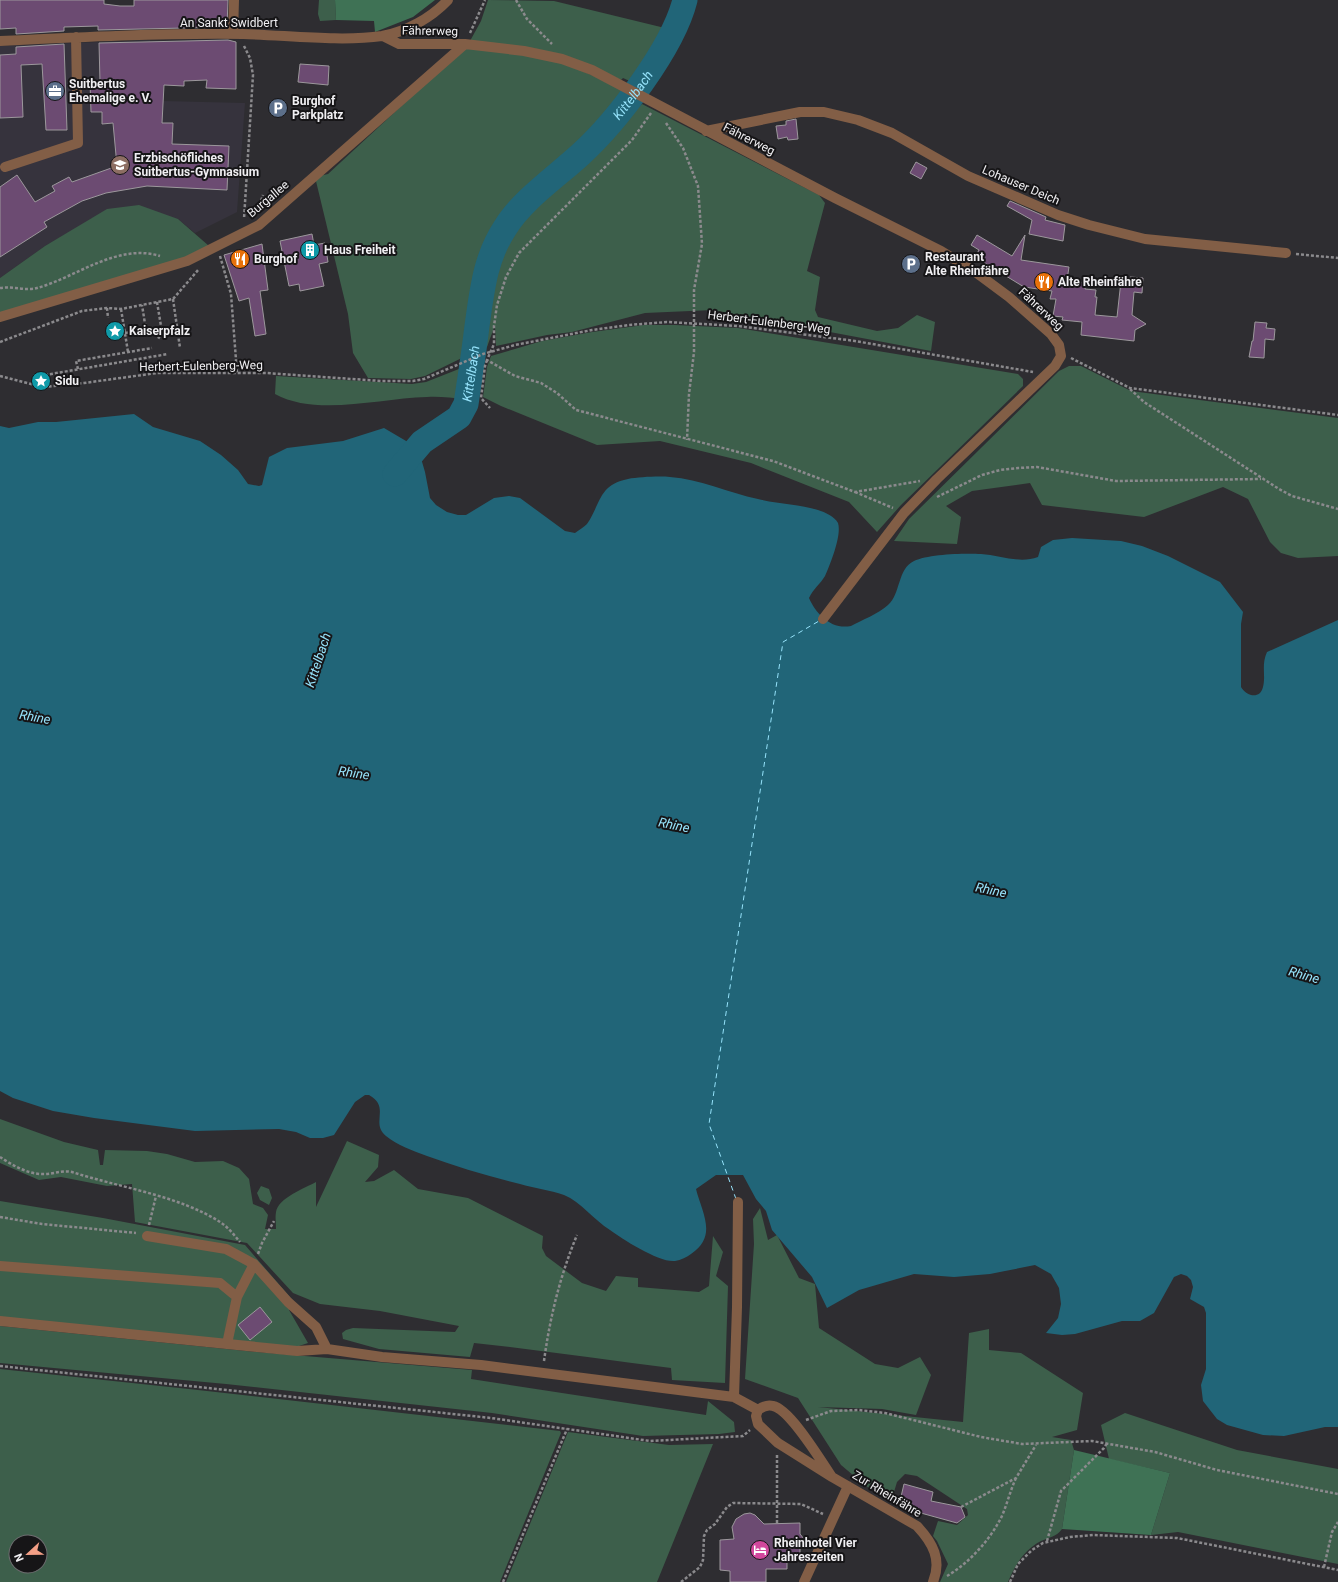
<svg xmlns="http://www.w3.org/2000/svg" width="1338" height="1582" viewBox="0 0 1338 1582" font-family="Roboto,sans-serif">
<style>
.built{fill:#36333d}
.green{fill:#3d5f4b;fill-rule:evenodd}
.forest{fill:#3f7255}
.water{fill:#216578}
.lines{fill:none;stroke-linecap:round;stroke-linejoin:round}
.river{stroke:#216578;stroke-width:25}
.ferry{stroke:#96e3fb;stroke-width:1;stroke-dasharray:5 4;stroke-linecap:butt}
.building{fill:#6c4b72;stroke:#9c989c}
.path{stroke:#8b8a8d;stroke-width:2.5;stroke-dasharray:3 2;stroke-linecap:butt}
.minor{stroke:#825e46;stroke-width:10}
.labels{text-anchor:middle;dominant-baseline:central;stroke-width:4;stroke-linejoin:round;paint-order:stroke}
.street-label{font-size:12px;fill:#f0eff2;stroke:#161517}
.poi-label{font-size:12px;font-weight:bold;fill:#f0eff2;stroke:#161517;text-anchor:start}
.water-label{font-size:13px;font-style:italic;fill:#96e3fb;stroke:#161517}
</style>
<rect width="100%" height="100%" fill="#2e2d31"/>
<!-- built -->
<path class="built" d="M150,40L164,85L163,101L245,103L237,212L195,233L178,219L92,218L75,229L45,246L0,278V46Z"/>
<!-- green -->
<path class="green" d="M319,0H335L336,20L320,21L318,14Z
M488,0L554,1L669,29L655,55L634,83L623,78L621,80L594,67L470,41L481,21Z
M464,48C497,52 530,54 561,63C586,71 608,83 631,95L620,110L516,207L490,244L482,265L470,354L425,376L411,379L368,378L353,353L348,314L315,177L328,174Z
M642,104L819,195L825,203L807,271L820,277L815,310L818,317L877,331L898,328L917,315L935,322L931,351L713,310L645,313L572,332L547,335L496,346L495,325L487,347L479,349C483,323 484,291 491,266C496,247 508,230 520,215Z
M139,205L178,219L209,246L186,259L0,315V278L45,246L107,209Z
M644,325H675L738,328L1018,374L1023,379V386L901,505L877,532L849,502L751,463L660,441L597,445L501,406L483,397L487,367L491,356L542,341L592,332Z
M469,365L464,399C452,398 439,396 427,397C380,398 317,417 275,394L276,376L412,384L426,382Z
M1069,366H1081L1131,391L1338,418V556L1298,558L1281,553L1270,542L1248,499L1223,487L1144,517L1042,505L1030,483L972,491L946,506L961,517L957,544L894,541L909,519L1059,371Z
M0,1119L64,1142L98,1150L100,1165H103L105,1150L147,1151L167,1154L195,1162L223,1161L239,1168L249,1179L253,1204L263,1208L268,1215L265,1229H276C276,1223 275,1218 276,1212C278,1198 305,1188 316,1182V1207L347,1141L379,1155L378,1167L365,1182L374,1181L394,1170L418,1189L468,1198L543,1236L542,1248L546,1256L582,1283L606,1291L616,1276L638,1278V1287L699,1292L709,1286L713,1236L723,1252L716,1276L728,1286L725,1383L672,1380L671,1368C605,1360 540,1350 474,1343L470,1357L379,1349L343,1339L342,1333L346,1330L353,1328L455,1332L459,1326L380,1311L320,1304L293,1293L247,1243L135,1222L132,1184L107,1186L61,1177L39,1180L0,1163Z
M261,1186L269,1189L272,1198L269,1205L260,1200L257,1193Z
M0,1201L103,1218L245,1245L296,1304L289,1310L308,1343L296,1347L0,1317Z
M760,1208L768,1240L777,1235L799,1278L815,1284L819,1328L875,1364L898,1368L920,1357L931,1375L916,1415L882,1409L818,1407L963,1422L969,1333L989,1329V1350L1021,1353L1083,1393L1077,1430L1052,1437L1071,1440L1074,1450L1062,1529C1056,1537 1050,1537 1041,1541C1024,1550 1015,1565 1008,1582H940L948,1564L937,1541L933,1536L938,1521L957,1525L968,1515L967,1509L917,1476L905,1474L897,1482L891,1502L866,1486L841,1465L798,1398L745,1379L754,1244L753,1219Z
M0,1326L257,1352L472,1370L471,1379L706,1415L708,1401L734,1422L735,1432L719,1434L643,1436L492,1413L226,1384L0,1363Z
M0,1369L198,1390L560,1431L561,1433L500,1582H0ZM16,1542H40V1566H16Z
M1125,1413L1237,1450L1338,1469V1564L1178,1532L1151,1535L1170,1473L1109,1459L1101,1425Z
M568,1432L669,1445L713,1444L657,1582H506Z"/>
<!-- forest -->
<path class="forest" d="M335,0H435L413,17L375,32L374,21L336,20Z
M1074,1450L1170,1473L1151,1535L1062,1529Z"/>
<!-- water -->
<path class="water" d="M134,414L153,427L200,441L221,455L238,470L248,484L259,486L262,485L269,457L287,448L343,441L384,428L418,448L425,472L430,498L436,505L447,512L458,515H466L494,498L509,496L520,498L565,531L575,533C579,530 584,527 587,524C601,504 598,485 628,479C639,477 659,476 670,477C700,479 729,493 758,499C778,504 799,504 818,510C825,512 835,517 838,523C842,535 830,565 825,576C821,583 813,589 809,598C816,614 831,630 851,626C862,620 878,614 888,605C901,594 897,569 914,561C928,554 965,553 981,554C1000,555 1019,564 1038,557L1041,547L1053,540L1072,538L1121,541L1142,546L1168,556L1220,582L1243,612L1241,624V687C1246,696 1260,700 1263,687C1266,675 1261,665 1267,652L1338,620V1427H1325L1284,1436L1263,1435L1227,1425L1217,1419L1203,1401L1201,1385L1206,1369V1313L1204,1307L1190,1299L1193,1287L1191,1280L1187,1276L1181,1274L1174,1277L1154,1313L1140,1321H1122L1075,1334L1062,1335L1046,1333L1058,1318L1061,1304L1059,1288L1051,1274L1035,1265L990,1274L954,1277L914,1274L859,1290L827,1308L812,1277L772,1230L766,1211L756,1199L743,1175H716L696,1189C702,1213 718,1236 691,1254C687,1257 681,1260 675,1261C660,1263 622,1239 610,1230C594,1220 581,1202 564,1195C550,1190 534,1188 520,1184C488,1176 457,1167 427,1156C413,1151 397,1145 386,1136C370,1123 391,1107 369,1095H365L355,1102L334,1135L323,1138H310L296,1132L279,1129L195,1131L94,1118L53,1111L13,1098L0,1091V426L9,428L38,422H56Z"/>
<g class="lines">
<!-- river -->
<path class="river" id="s1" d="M395,474L422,442L459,417L466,404C470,378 474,352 477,326C482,291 485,258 505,228C522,200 556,177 581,154C617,121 673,48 685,0"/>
<!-- ferry -->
<path class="ferry" d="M736,1199L709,1124L783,642L819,621"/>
</g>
<!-- building -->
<path class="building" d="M0,0H104V4L120,6H134V0H228L227,27L98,30V26L64,27V31L16,34V28L0,29Z
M228,40L236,42V89L206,88L207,80L184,81V86L164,85L162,123H173L172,144L229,146L227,190L147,186L106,193L82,201L44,222L47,227L0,257V187L17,175L35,202L55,191L52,186L69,177L72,182L117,166L113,123L102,124V112H91L90,82H100L99,43Z
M64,44L67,130H46L42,64L21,65L23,117L0,118V55L16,54V47Z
M300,64L329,66L328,85L298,82Z
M796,119L798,139L788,140L787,137L778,139L776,126L786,125V121Z
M916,162L927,168L921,179L910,173Z
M1010,201L1046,217L1045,220L1065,225L1063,241L1029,234L1032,220L1007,206Z
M312,234L314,245L325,243L328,262L319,264L324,286L300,291L299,284L289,286L280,241Z
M977,235L1012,256L1025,235L1021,260L1069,267L1067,280L1086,283L1085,289L1096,290L1095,297H1097L1095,315L1117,317L1121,281L1130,282V277L1143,278L1142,293L1134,292L1132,315L1146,324L1135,330L1134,341L1081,335L1082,322L1062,320L1063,317L1053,316L1056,299H1050L1052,291L1024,287L975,257L979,250L971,245Z
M262,244L268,290L260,291L266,334L255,336L249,298L239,301L224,255Z
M1255,322L1267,323L1266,328L1275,329L1274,340L1265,339L1264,358L1249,357L1252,341H1253Z
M260,1307L272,1322L250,1340L238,1325Z
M904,1484L933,1492L931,1501L961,1507L965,1517L957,1523L910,1510L912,1504L900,1501Z
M750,1513L755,1515L764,1524L800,1523V1534L804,1539L800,1543V1557H787V1569H766V1582H730V1571L720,1570V1540L734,1539L732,1527L736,1519L744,1514Z"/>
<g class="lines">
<!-- path -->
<path class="path" d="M516,0L527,19L552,44
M470,33L485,0
M244,46L250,58L253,75L244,219
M651,113L632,140L519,253L506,277L497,305L494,326V344L487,360L515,376L541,383L557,393L576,410L773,461L855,492L920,481
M666,123L683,148L698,186L702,244L694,290V352L689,394L687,440
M258,210L263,195
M1296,254L1338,258
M220,256L231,294L237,373
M0,288C12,286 26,291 37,288C77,277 117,243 160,256
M173,299L180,348
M157,302L162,332L158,339
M107,308L108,318
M121,309L128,352
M125,333L146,330L142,305
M0,342L82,311L107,308L121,309L173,299L199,269
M1071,358L1130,388L1338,415
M487,360L485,366L481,398L490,408
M78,369L76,361L152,348
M45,375L168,354
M0,376L43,387L84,383L157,373H266L381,381H413L424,379L483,354L515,345L592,330L629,325L667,322L738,326L855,341L1033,372
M1130,389L1144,402L1279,489L1292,496L1338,509
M855,492L893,508
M937,497L982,475L1000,470L1018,468L1037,467L1116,481L1261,479
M0,1157C12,1165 29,1175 44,1174C54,1174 62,1170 72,1172C118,1187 180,1196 220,1222C228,1227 234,1235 240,1242
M0,1217L42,1224L136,1233
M149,1225L156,1196
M258,1254L262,1243L274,1221
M544,1361C550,1317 560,1276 577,1235
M0,1366L491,1418L650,1441L743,1436L750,1430
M806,1420L831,1411L859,1410L885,1413L981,1437L1022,1444L1092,1441L1155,1452L1217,1470L1338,1494
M961,1507L1016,1478L1036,1445
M777,1523V1455
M1047,1541L1061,1491L1104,1448L1107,1443
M1324,1567L1332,1532L1338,1522
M947,1576C969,1563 989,1541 1001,1518C1007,1505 1010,1491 1016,1478
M503,1582L567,1429
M681,1582L700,1567L703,1560L704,1536L707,1530L715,1524L727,1507L733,1503L801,1504L823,1514
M1010,1582L1018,1564L1032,1550L1043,1543L1070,1537L1093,1535L1177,1538L1338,1570"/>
<!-- minor -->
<path class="minor" d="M233,34L234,0
M383,36L399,44H465L524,51L562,59L592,70L835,198L941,251L974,271L1009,297L1051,334L1059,345L1061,356L1055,366L937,479L904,513L823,619
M0,41C81,37 162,33 243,34C286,35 340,42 382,36C406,32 431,18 448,0
M706,131L800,112H824L858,120L892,133L968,176L1058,215L1089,225L1145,239L1286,253
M5,167L78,143L76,37
M0,317L187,261L259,225L465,44
M738,1202L737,1307L734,1397L758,1410
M147,1236L226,1249L254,1264
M0,1266L220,1283L237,1297
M0,1321L297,1351L327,1349L382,1357L481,1365L734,1397
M227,1344L237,1297L254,1264L288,1302L316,1327L327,1349
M832,1477C821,1461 790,1409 773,1406C767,1404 762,1407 758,1410L756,1416L758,1424L778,1443L832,1477L917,1526C933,1543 942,1560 933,1582
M804,1582L848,1486"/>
</g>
<!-- icons -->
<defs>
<symbol id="office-disc" viewBox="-11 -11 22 22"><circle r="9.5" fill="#5c6f8a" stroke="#161517"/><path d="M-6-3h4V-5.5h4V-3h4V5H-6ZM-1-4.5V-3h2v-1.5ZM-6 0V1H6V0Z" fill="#fff"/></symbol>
<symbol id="parking-disc" viewBox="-11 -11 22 22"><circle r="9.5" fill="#5c6f8a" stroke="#161517"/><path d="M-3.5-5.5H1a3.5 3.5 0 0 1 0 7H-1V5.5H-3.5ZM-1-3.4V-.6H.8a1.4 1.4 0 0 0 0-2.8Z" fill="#fff"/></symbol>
<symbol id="school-disc" viewBox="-11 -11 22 22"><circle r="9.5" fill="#8d6e63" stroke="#161517"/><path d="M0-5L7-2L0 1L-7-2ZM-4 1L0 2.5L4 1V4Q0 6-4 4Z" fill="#fff"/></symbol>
<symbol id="building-disc" viewBox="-11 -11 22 22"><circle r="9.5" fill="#0f9aa8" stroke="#161517"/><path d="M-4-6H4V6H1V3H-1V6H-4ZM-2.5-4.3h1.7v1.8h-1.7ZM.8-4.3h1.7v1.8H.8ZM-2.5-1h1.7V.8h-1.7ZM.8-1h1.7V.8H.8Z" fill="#fff"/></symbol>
<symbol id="restaurant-disc" viewBox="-11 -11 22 22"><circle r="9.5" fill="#e8710a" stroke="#161517"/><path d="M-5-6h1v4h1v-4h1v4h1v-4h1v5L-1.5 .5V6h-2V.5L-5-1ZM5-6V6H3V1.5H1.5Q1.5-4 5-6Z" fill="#fff"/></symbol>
<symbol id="sight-disc" viewBox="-11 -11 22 22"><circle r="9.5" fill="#0f9aa8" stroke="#161517"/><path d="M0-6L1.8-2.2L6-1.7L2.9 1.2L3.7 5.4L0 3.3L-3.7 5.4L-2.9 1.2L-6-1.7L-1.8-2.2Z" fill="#fff"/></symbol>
<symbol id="hotel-disc" viewBox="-11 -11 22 22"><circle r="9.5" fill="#d1479c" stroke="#161517"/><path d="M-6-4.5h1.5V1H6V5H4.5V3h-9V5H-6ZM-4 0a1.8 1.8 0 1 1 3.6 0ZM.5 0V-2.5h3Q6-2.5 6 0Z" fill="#fff"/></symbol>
</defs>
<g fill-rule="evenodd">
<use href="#office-disc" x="44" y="80" width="22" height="22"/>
<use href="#parking-disc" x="267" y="97" width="22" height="22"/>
<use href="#school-disc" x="109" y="154" width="22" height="22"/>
<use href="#building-disc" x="299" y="239" width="22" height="22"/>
<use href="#restaurant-disc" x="229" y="248" width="22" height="22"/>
<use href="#parking-disc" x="900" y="253" width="22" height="22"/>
<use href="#restaurant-disc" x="1033" y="271" width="22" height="22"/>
<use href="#sight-disc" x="104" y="320" width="22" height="22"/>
<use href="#sight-disc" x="30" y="370" width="22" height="22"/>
<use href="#hotel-disc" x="749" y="1539" width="22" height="22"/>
</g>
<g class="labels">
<!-- street labels -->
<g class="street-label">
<text x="229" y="23">An Sankt Swidbert</text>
<text transform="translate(430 31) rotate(1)">Fährerweg</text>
<text transform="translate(749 139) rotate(27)">Fährerweg</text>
<text transform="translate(1021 185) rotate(23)">Lohauser Deich</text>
<text transform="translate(268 199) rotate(-40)">Burgallee</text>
<text transform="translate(1041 309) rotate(43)">Fährerweg</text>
<text transform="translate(769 322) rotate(7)">Herbert-Eulenberg-Weg</text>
<text transform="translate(201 366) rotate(-1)">Herbert-Eulenberg-Weg</text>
<text transform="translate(887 1494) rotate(31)">Zur Rheinfähre</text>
</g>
<!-- poi labels -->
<g class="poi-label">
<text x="69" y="84">Suitbertus<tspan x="69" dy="14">Ehemalige e. V.</tspan></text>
<text x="292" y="101">Burghof<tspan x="292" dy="14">Parkplatz</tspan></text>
<text x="134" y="158">Erzbischöfliches<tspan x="134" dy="14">Suitbertus-Gymnasium</tspan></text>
<text x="324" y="250">Haus Freiheit</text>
<text x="925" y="257">Restaurant<tspan x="925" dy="14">Alte Rheinfähre</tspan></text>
<text x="254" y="259">Burghof</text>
<text x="1058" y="282">Alte Rheinfähre</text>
<text x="129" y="331">Kaiserpfalz</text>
<text x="55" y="381">Sidu</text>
<text x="774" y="1543">Rheinhotel Vier<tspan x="774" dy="14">Jahreszeiten</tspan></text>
</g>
<!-- water labels -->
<g class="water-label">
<text stroke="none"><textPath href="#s1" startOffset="468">Kittelbach</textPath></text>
<text stroke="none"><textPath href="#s1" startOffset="132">Kittelbach</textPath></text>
<text transform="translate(318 660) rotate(-72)">Kittelbach</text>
<text transform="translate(35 717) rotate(10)">Rhine</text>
<text transform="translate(354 773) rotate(8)">Rhine</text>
<text transform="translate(674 825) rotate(12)">Rhine</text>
<text transform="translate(991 890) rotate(12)">Rhine</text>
<text transform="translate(1304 975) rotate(16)">Rhine</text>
</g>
</g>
<!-- north arrow -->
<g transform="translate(28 1554) rotate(248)"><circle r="19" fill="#161517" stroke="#6d6c6f"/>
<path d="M0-3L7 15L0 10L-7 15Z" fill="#f39f86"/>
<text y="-6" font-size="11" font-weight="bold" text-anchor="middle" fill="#f0eff2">N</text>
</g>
</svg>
